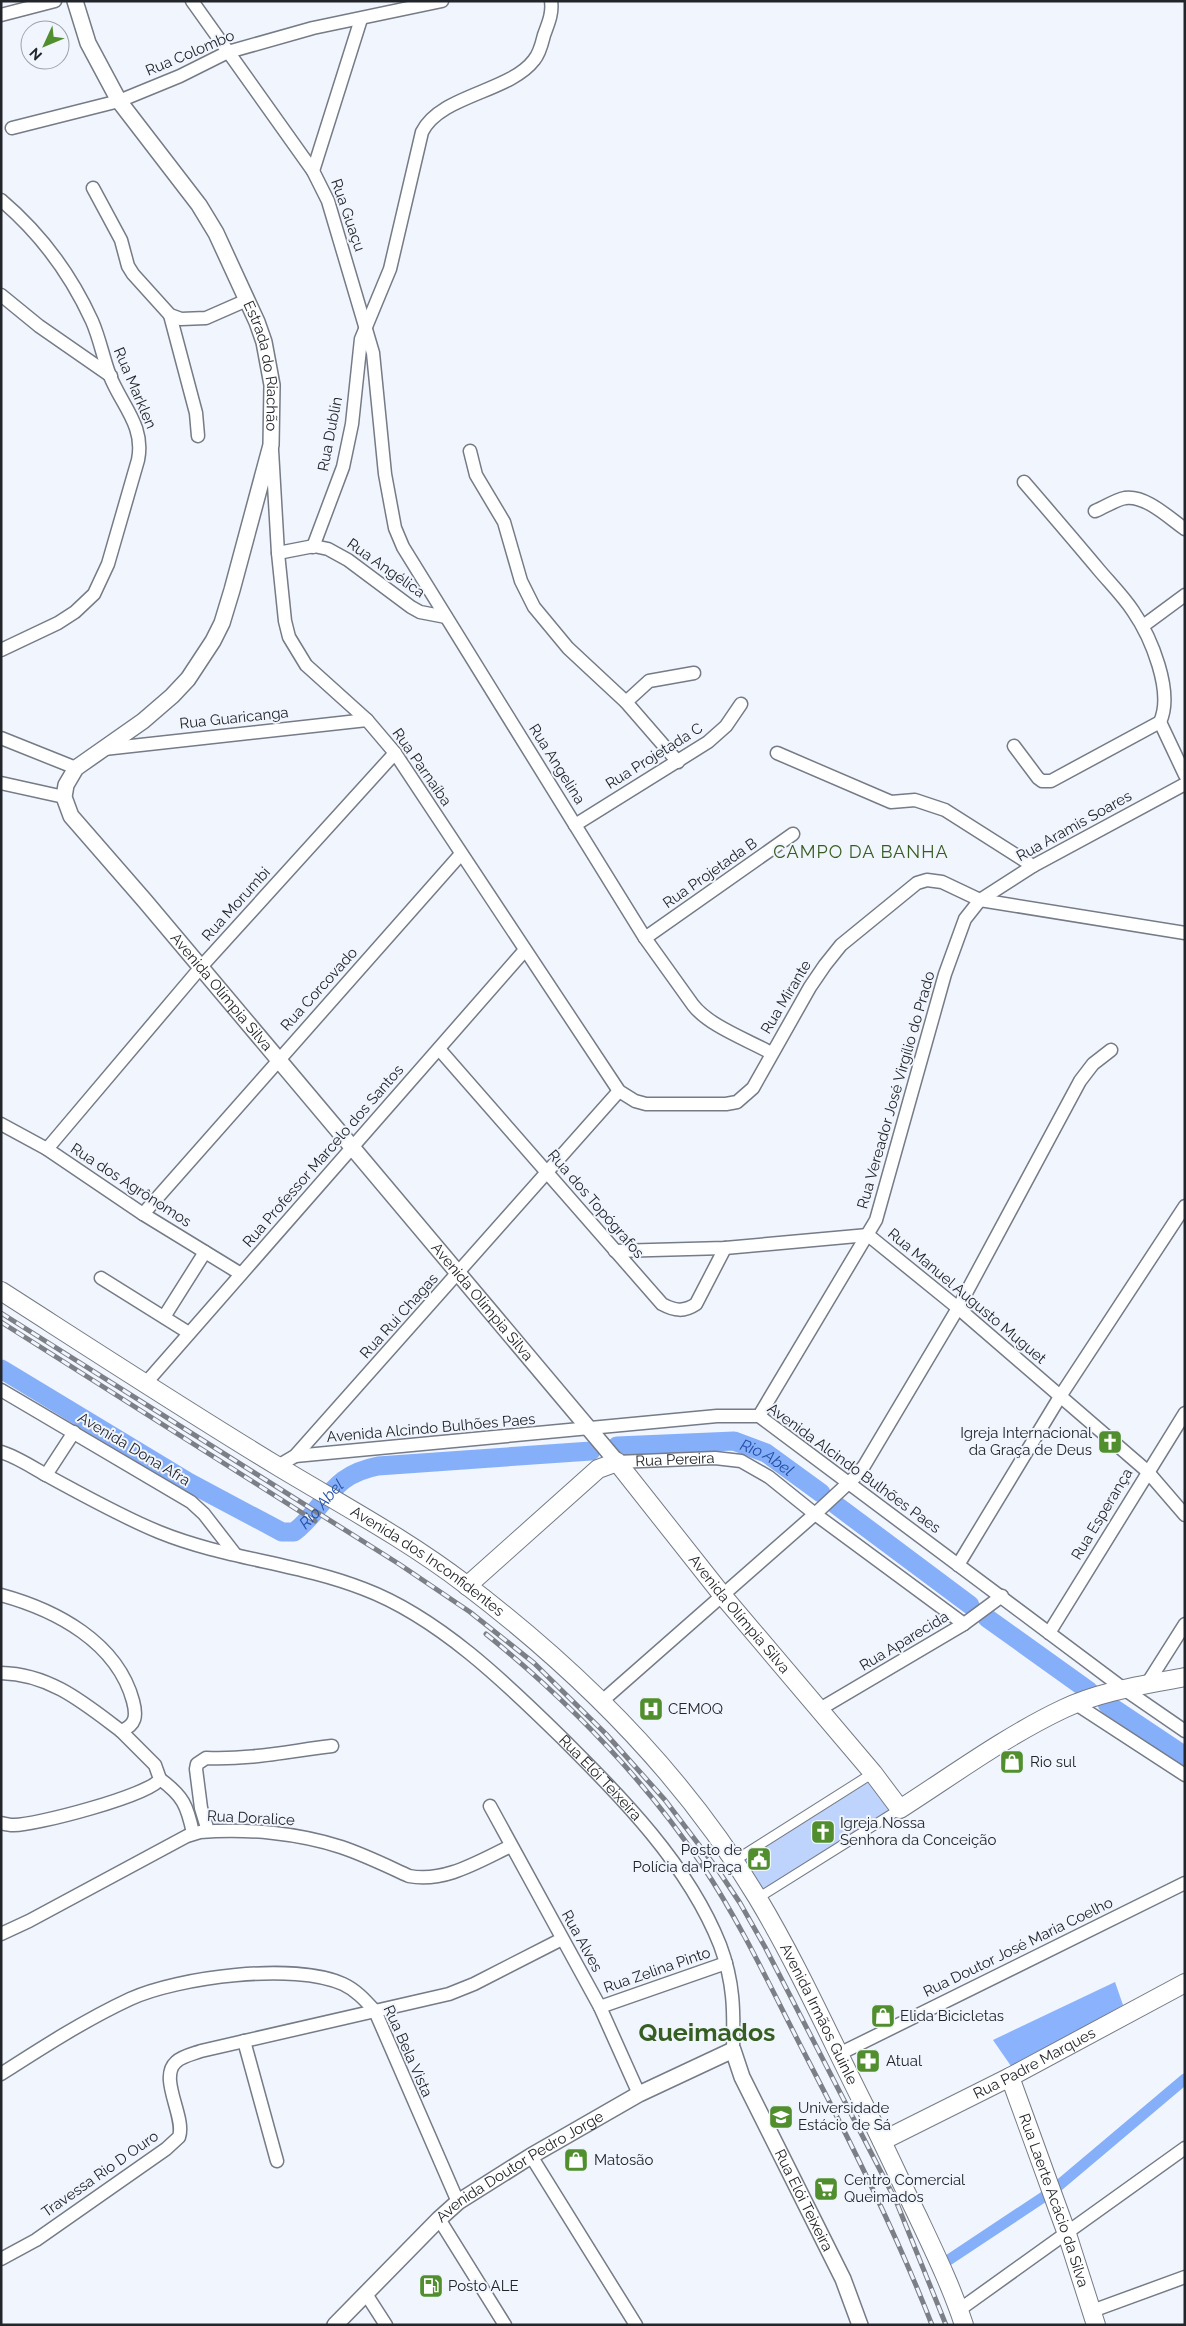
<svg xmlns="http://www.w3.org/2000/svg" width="1186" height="2326" viewBox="0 0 1186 2326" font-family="Raleway,sans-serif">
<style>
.green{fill:#bed4fc}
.forest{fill:#8ab2fd}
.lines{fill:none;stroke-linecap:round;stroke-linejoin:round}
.canal{stroke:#86aff9;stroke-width:11}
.river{stroke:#86aff9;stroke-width:19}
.pedestrian-casing{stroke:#757b87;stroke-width:11}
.minor-casing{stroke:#757b87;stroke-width:15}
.tertiary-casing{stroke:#757b87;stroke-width:18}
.secondary-casing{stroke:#757b87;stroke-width:20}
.pedestrian{stroke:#fff;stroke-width:9}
.minor{stroke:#fff;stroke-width:12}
.tertiary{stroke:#fff;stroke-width:15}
.secondary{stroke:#fff;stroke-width:18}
.rail-casing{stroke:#7c7f86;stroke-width:5}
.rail{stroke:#f1f5fd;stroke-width:3;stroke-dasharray:9;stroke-linecap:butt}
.labels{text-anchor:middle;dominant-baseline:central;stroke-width:4;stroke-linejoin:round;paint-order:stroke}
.street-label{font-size:15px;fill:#22252a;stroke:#f1f5fd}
.poi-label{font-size:15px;fill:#22252a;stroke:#f1f5fd;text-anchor:start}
.water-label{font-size:16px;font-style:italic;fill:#234ea4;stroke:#f1f5fd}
.quarter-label{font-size:18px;letter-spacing:1px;fill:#375e22;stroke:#f1f5fd}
.town-label{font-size:25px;font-weight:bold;fill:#375e22;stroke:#f1f5fd}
</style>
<rect width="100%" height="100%" fill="#f1f5fd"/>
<!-- green -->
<path class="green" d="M873,1773L900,1809L758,1898L734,1861Z"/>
<!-- forest -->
<path class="forest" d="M1115,1982L1123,2005L1013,2069L993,2040Z"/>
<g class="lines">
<!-- canal -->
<path class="canal" d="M941,2265L1051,2192L1185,2079"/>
<!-- river -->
<g class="river">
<path id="s1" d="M1,1369L188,1482L282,1532H294L299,1528C330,1500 332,1475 378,1466L591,1451"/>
<path id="s2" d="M617,1446L734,1441L766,1453L821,1493"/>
<path d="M836,1505L970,1605"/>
<path d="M987,1618L1089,1691"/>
<path d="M1107,1704L1185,1756"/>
</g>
<defs>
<path id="pedestrian" d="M734,1861L873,1773
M758,1898L900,1809"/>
<g id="minor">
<path d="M192,1L313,171L328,201L373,353L385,474L395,528L403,547L645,938L693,1005C709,1026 748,1040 771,1053"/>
<path d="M1,15L55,1"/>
<path d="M12,128L119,101L180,76L228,52L313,28L442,1"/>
<path d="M313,171L361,19"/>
<path d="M93,188L121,240L128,266L133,274L170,315L181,319L206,318L247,300"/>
<path d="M1,200C40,233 71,275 92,321C100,339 103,358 110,376C122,406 145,426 138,460L108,564L94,594L75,612L58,623L1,650"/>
<path d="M1,295L39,326L111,376"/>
<path d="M170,315L196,413L198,436"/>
<path d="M272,450L278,553L285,621L289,637L306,665L367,720L395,753L619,1091L635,1101L646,1104H726L737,1102L753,1088L810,987L825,965L841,945L917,883L927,880L942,882L980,900L1185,933"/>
<path d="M470,451L476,475L504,522L521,581L534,607L568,648L626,702L678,762"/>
<path d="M1095,511C1105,507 1115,500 1125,498C1146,495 1169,518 1185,529"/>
<path d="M313,547L343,467L352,424L361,339L390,269L422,132C440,95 510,92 534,60C540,53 542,43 544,35C548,24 553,13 551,1"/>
<path d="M278,553L314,546L328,549L348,560L411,607L420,612L446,617"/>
<path d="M1143,626L1185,595"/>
<path d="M626,702L649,681L694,673"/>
<path d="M1160,722L1185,775"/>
<path d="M1,738L76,768"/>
<path d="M1014,746L1038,778L1042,781H1051L1160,722C1174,692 1151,637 1133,611C1123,596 1110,583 1099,570C1074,540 1049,511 1024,482"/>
<path d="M104,749L367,720"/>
<path d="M777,753L891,802L915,800L945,810L1033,866"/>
<path d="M1,783L64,797"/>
<path d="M575,825L708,742L726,726L741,704"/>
<path d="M645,938L793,834"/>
<path d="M439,1049L662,1304C675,1311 684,1312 696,1304L725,1248"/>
<path d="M1,1124L47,1149L143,1214L241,1274"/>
<path d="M47,1149L201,967L395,753"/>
<path d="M143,1214L461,854"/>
<path d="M615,1251L725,1248L868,1235L958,1308L1147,1471L1185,1515"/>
<path d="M101,1278L189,1333"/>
<path d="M164,1317L205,1252"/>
<path d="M145,1384L525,950"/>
<path d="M1,1390L191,1502L204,1514L235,1554"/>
<path d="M759,1416L876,1220L945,974L965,919L980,900L1033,866L1185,784"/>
<path id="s3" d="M1,1452C17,1457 32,1467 46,1475C83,1495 120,1516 159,1532C225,1559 298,1563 364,1589C438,1617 506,1683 561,1737C622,1798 688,1864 720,1945C734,1982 734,2011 733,2050"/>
<path d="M295,1456L717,1416H759L1124,1689L1185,1731"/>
<path id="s4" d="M617,1462L715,1458L741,1461L769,1477L815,1514L964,1624"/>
<path d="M278,1466L295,1456L619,1091"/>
<path d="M46,1475L74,1432"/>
<path d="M958,1565L1061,1395L1185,1206"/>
<path d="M1,1595C56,1610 117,1642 133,1701C137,1716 136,1725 121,1731C84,1703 50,1674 1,1673"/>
<path d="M1049,1633L1185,1413"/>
<path d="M1147,1684L1185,1624"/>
<path d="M601,1702L815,1514L856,1476L864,1466L958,1308L1080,1081L1093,1064L1111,1050"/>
<path d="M1076,1704L1185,1775"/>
<path d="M820,1709L964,1624L1002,1596"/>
<path d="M160,1779C183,1796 187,1805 193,1833"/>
<path d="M490,1806L600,2007L639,2094"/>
<path d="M1,1823C5,1824 9,1825 13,1825C33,1826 151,1795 160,1779L155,1765L121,1731"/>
<path d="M208,1831L201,1808L196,1769L197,1764L206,1758C249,1760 290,1751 332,1746"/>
<path d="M1,1934L29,1921L187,1836L200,1832C246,1828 298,1833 341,1847C365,1855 387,1866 409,1876C445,1883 479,1861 511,1846"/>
<path d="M600,2007L726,1963"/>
<path d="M244,2041L277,2161"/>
<path d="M839,2054L1185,1883"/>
<path d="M1,2074C43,2047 85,2020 130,1999C178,1977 294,1962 343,1984C356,1990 365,2000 375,2011L458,2202"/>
<path d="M531,2156L636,2325"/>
<path d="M439,2219L505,2325"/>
<path d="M1,2259L36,2240L166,2149L179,2137C186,2117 158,2078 176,2062C182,2056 193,2054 201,2051L449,1994L474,1984L562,1939"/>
<path d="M366,2294L386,2325"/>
<path d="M959,2310L1185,2148"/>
<path d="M1092,2311L1185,2277"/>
</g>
<g id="tertiary">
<path id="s5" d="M75,1L88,43L119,101L199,205L216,233L257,322L264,342L272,385L271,445L232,590L222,623L213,641L188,679L172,696L143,721L76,768L66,785L64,797L71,816L145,901L617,1462"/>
<path id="s6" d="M335,2325L439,2219L458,2202L531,2156L639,2094L733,2050L742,2077L843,2279L860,2325"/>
</g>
<g id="secondary">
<path id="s7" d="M1,1291C93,1350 185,1410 279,1467C342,1505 406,1539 465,1584C578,1670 684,1775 757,1897C796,1962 827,2031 861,2099C881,2138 899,2178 918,2217C935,2253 952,2288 964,2325"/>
<path id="s8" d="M467,1586L598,1469L617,1462L723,1596L873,1773L900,1809C953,1775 1006,1736 1063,1709C1101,1691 1144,1685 1185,1677"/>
<path id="s9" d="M1010,2077L1067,2234L1096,2325"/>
<path id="s10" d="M882,2141L1010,2077L1185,1983"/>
</g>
</defs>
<!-- pedestrian casing -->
<use href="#pedestrian" class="pedestrian-casing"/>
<!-- minor casing -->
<use href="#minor" class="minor-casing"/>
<!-- tertiary casing -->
<use href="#tertiary" class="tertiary-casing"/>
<!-- secondary casing -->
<use href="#secondary" class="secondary-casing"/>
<!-- pedestrian -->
<use href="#pedestrian" class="pedestrian"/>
<!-- minor -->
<use href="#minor" class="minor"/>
<!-- tertiary -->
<use href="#tertiary" class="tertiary"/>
<!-- secondary -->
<use href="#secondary" class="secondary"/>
<defs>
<path id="rail" d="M1,1313L399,1564L470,1612L534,1663L606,1734L665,1800L718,1870L740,1903L765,1947L896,2201L946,2325
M1,1322L315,1521
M486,1634C567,1700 643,1777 702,1865C744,1928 775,1997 810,2064C854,2149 897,2235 932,2325"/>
</defs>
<!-- rail casing -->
<use href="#rail" class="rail-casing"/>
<!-- rail -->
<use href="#rail" class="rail"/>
</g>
<!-- icons -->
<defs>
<symbol id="church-square" viewBox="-11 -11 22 22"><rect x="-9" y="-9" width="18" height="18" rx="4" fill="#518f2e" stroke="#f1f5fd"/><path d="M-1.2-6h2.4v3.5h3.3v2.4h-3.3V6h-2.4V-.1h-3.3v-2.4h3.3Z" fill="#fff"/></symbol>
<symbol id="hospital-square" viewBox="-11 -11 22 22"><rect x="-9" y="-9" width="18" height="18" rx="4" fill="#518f2e" stroke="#f1f5fd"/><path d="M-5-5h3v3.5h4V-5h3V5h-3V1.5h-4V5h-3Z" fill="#fff"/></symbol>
<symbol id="shop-square" viewBox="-11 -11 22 22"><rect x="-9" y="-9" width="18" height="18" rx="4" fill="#518f2e" stroke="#f1f5fd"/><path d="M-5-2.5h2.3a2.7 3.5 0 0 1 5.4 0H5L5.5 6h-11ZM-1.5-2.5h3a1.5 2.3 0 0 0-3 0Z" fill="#fff"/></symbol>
<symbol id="civic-square" viewBox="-11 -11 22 22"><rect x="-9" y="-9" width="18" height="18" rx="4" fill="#518f2e" stroke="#f1f5fd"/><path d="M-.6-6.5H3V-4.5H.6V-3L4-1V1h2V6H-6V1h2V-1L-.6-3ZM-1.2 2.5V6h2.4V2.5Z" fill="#fff"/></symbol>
<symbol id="pharmacy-square" viewBox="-11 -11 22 22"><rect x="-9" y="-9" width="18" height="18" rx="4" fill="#518f2e" stroke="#f1f5fd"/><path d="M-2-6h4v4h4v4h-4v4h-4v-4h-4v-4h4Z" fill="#fff"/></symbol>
<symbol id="university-square" viewBox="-11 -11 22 22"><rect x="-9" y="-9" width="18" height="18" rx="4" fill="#518f2e" stroke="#f1f5fd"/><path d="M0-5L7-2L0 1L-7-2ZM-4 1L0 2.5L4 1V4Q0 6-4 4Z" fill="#fff"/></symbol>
<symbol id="supermarket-square" viewBox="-11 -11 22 22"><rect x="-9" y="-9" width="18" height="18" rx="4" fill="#518f2e" stroke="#f1f5fd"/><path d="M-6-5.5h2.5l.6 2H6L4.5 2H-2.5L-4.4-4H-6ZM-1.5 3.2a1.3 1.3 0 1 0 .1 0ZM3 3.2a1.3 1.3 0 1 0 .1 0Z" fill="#fff"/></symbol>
<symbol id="fuel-square" viewBox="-11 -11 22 22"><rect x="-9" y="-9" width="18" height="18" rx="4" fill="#518f2e" stroke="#f1f5fd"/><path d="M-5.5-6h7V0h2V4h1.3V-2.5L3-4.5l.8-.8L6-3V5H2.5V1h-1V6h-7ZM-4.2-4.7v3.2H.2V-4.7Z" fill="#fff"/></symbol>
</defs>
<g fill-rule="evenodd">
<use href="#church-square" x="1096" y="1428" width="28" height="28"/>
<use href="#hospital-square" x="637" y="1695" width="28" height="28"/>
<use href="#shop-square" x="998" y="1748" width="28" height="28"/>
<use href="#church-square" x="809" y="1818" width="28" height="28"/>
<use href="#civic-square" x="745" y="1845" width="28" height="28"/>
<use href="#shop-square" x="869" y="2002" width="28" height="28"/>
<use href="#pharmacy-square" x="854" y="2047" width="28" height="28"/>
<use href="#university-square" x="767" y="2103" width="28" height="28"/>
<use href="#shop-square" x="562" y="2146" width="28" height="28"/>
<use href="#supermarket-square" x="812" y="2175" width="28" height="28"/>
<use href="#fuel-square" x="417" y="2272" width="28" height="28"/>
</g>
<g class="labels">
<!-- street labels -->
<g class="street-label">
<text transform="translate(190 53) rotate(-23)">Rua Colombo</text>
<text transform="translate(348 215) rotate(71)">Rua Guaçu</text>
<text stroke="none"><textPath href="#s5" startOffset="416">Estrada do Riachão</textPath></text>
<text transform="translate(135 388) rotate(67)">Rua Marklen</text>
<text transform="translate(330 434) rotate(-79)">Rua Dublin</text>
<text transform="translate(386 568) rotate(35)">Rua Angélica</text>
<text transform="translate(234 718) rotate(-6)">Rua Guaricanga</text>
<text transform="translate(654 756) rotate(-32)">Rua Projetada C</text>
<text transform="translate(557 764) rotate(58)">Rua Angelina</text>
<text transform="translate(422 767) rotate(55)">Rua Parnaíba</text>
<text transform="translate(1074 826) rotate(-29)">Rua Aramis Soares</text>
<text transform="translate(710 873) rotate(-35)">Rua Projetada B</text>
<text transform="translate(236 904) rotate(-48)">Rua Morumbi</text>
<text transform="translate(319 989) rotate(-48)">Rua Corcovado</text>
<text stroke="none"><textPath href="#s5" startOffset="1174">Avenida Olímpia Silva</textPath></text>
<text transform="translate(786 997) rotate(-59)">Rua Mirante</text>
<text transform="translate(896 1090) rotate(-74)">Rua Vereador José Virgílio do Prado</text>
<text transform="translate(323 1156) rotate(-49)">Rua Professor Marcelo dos Santos</text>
<text transform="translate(131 1185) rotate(33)">Rua dos Agrônomos</text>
<text transform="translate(596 1204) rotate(49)">Rua dos Topógrafos</text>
<text transform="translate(967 1296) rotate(40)">Rua Manuel Augusto Muguet</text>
<text stroke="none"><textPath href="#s5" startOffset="1579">Avenida Olímpia Silva</textPath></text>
<text transform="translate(399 1316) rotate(-48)">Rua Rui Chagas</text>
<text transform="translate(431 1428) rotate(-5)">Avenida Alcindo Bulhões Paes</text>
<text transform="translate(134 1449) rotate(31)">Avenida Dona Afra</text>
<text stroke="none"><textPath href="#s4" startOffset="58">Rua Pereira</textPath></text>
<text transform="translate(854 1468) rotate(36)">Avenida Alcindo Bulhões Paes</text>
<text transform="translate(1102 1514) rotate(-59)">Rua Esperança</text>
<text stroke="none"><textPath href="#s7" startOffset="505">Avenida dos Inconfidentes</textPath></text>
<text stroke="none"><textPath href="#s8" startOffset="391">Avenida Olímpia Silva</textPath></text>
<text transform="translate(904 1641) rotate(-31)">Rua Aparecida</text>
<text stroke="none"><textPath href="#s3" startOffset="695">Rua Elói Teixeira</textPath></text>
<text transform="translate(251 1818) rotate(3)">Rua Doralice</text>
<text transform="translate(582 1941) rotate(61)">Rua Alves</text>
<text transform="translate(1018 1947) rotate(-26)">Rua Doutor José Maria Coelho</text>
<text transform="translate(657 1970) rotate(-19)">Rua Zelina Pinto</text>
<text stroke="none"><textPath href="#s7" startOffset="1112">Avenida Irmãos Guinle</textPath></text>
<text transform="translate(408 2051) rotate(66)">Rua Bela Vista</text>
<text stroke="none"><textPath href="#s10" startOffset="171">Rua Padre Marques</textPath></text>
<text stroke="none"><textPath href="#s6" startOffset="245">Avenida Doutor Pedro Jorge</textPath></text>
<text transform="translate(100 2174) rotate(-35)">Travessa Rio D Ouro</text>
<text stroke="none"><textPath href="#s6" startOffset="655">Rua Elói Teixeira</textPath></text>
<text stroke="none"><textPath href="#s9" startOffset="131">Rua Laerte Acácio da Silva</textPath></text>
</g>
<!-- poi labels -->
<g class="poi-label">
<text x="1092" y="1433" text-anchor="end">Igreja Internacional<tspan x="1092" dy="17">da Graça de Deus</tspan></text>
<text x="668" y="1709">CEMOQ</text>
<text x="1030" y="1762">Rio sul</text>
<text x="840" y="1823">Igreja Nossa<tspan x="840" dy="17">Senhora da Conceição</tspan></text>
<text x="742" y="1850" text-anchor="end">Posto de<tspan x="742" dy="17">Polícia da Praça</tspan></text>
<text x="900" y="2016">Elida Bicicletas</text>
<text x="886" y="2061">Atual</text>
<text x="798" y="2108">Universidade<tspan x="798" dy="17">Estácio de Sá</tspan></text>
<text x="594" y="2160">Matosão</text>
<text x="844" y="2180">Centro Comercial<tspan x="844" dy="17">Queimados</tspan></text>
<text x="448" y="2286">Posto ALE</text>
</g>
<!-- water labels -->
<g class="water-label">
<text stroke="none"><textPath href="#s2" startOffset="154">Rio Abel</textPath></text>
<text stroke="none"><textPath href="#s1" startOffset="376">Rio Abel</textPath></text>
</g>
<!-- quarter labels -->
<g class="quarter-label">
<text x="861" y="851">CAMPO DA BANHA</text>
</g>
<!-- town labels -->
<g class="town-label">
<text x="707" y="2032">Queimados</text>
</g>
</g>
<!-- border -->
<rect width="1186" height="2326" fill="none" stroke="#22252a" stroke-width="5"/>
<!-- north arrow -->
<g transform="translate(45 45) rotate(226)"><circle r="24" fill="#f1f5fd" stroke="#9ea2a9"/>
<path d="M0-4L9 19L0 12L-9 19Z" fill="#518f2e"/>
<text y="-8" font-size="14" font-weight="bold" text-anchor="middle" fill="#22252a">N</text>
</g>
</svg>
